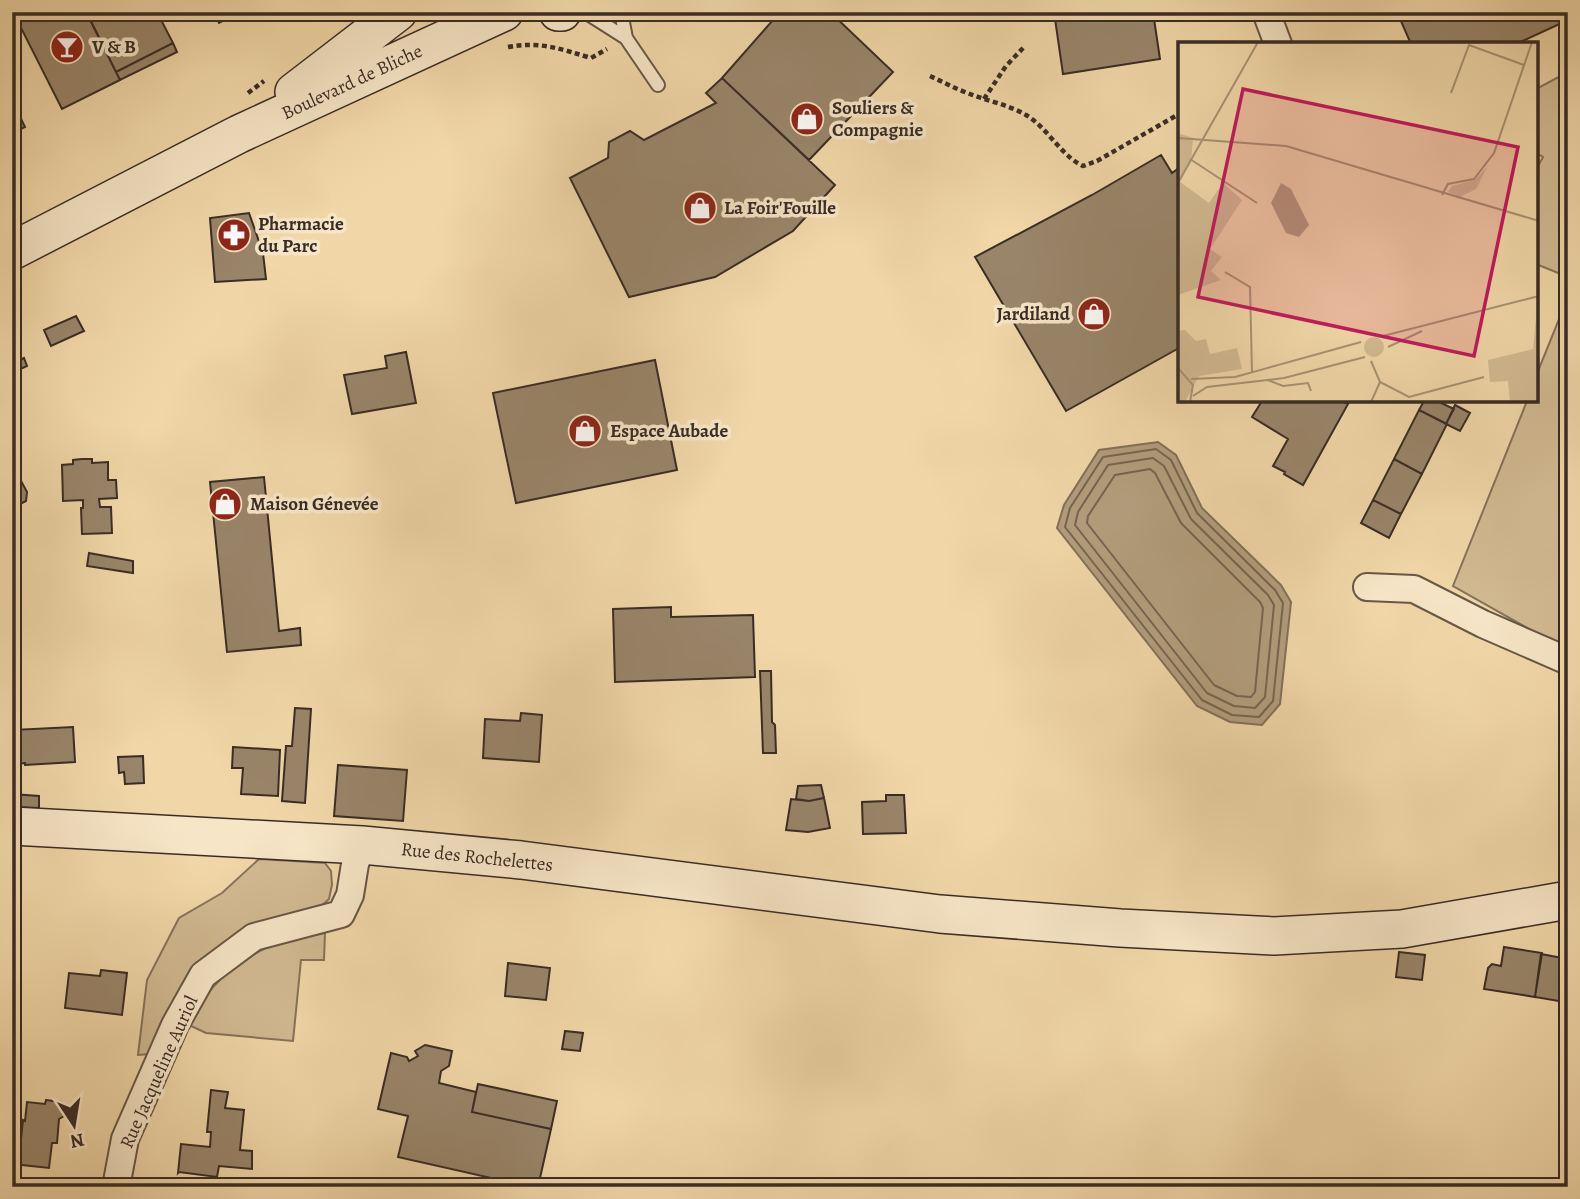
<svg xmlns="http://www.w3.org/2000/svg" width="1580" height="1199" viewBox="0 0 1580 1199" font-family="Alegreya,serif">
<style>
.green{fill:#d2ba92;stroke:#86735c;stroke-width:2}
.water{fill:#b29d7c;stroke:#82705a;stroke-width:2}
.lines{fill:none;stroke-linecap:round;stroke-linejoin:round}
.shore{stroke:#766451;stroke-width:2}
.building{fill:#99856a;stroke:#392c26;stroke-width:2}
.lane-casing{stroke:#675746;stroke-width:16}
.street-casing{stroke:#675746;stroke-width:30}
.secondary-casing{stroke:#392c26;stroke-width:40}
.path{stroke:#392c26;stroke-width:4.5;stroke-dasharray:5 3.5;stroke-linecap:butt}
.lane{stroke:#f6e5c6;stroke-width:12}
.street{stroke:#f6e5c6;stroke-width:26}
.secondary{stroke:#f6e5c6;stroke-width:37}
.labels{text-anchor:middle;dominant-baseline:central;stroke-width:7;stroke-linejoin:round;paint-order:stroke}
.poi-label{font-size:19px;font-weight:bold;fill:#392c26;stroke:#f6e5c6;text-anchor:start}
.street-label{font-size:19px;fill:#392c26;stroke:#f6e5c6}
.inset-road{fill:none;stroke:#a79374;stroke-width:2}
.view{fill:#c2185b;fill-opacity:0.15;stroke:#c2185b;stroke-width:3.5}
.inset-edge{fill:none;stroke:#392c26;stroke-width:3.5}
</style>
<rect width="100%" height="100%" fill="#f1d7a8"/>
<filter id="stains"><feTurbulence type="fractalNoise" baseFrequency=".00286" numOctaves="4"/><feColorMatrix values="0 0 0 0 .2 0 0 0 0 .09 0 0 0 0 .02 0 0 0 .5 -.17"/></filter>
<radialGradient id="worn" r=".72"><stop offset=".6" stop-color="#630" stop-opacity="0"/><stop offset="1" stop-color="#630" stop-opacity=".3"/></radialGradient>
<!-- green -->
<path class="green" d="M1568,72V277L1536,264V170L1543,157L1536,153V89Z
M1568,297V651L1453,586L1527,401H1536V376Z
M259,859L325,863L331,871L332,885L329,899L317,910L249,929L150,1054L138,1055L147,980L179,918L222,893Z
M325,933L324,960H301L293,1041L206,1033L189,1025C194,1015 199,1005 206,996C224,971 252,952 281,942C295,937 310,936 325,933Z"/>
<!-- water -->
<path class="water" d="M1158,442L1176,455L1202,508L1281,585L1291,602L1280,704L1262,725L1230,722L1197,706L1057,528L1064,505L1099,450Z"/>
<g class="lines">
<!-- shore -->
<path class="shore" d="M1156,449L1171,460L1197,513L1275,590L1283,603L1273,701L1259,717L1232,715L1202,700L1065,527L1070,508L1103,457Z
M1153,458L1164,466L1191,519L1268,595L1274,605L1265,697L1255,708L1234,706L1207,693L1075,525L1078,512L1108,465Z
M1150,469L1155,473L1181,523L1260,602L1263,608L1255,692L1251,697L1237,696L1214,685L1087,523L1088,516L1115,475Z"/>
</g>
<!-- building -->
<path class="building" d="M13,12H86L120,80L62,109Z
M109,12H157L173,43L116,72L91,21Z
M213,12H239L219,23Z
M780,12H830L893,72L809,160L722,78Z
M1054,12H1153L1160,59L1063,74Z
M1397,12H1568V20L1516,44H1411Z
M173,43L177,52L120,80L116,72Z
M722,78L835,185L793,231L715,277L629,297L570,178L608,158L609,142L630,131L644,140L716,103L706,93Z
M12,100L25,127L12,133Z
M1161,155L1172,173L1179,168V348L1066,411L975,257L1092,195Z
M249,213L263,253L266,279L215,282L210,218Z
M76,316L84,331L51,346L44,330Z
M406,352L416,403L352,414L344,375L387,368L385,356Z
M24,358L27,366L12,373V364Z
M655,360L677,470L516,503L493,393Z
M1262,401H1342L1348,404L1303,485L1284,474L1285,472L1273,466L1288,439L1252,417Z
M1424,401H1437L1454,409L1446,424L1419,410Z
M1455,405L1470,413L1460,431L1446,424Z
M1419,410L1447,424L1422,474L1394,459Z
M82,459H92V463L108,462V480H116L117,498L99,499L100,507H111L112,533L82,534L81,508H83V500L63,501L62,465L73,464V460Z
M1394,459L1422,474L1401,514L1373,500Z
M14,468L27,492L26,501L12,508V469Z
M264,477L279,631L300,628L301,645L227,652L210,482Z
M1373,500L1401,514L1389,538L1361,523Z
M89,553L133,561V573L87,566Z
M671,607V617L753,615L755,677L615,682L613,609Z
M760,671H771L772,722L775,725L776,753H763Z
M295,708L311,709L305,803L282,801L286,746H292Z
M521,713L542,715L539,762L483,758L485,719L520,721Z
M12,724L13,730L73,727L75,762L25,765V763L16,764L15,752H12Z
M233,747L280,750L278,796L241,794L243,768H232Z
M143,756L144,783L125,784L124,772L119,773L118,757Z
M338,765L407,770L403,821L334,816Z
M821,785L824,798L809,801L796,799L798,786Z
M12,794L39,796V808L12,807Z
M886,795H904L906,833L863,834L862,802L886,801Z
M824,798L830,828L808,832L786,830L791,799L809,801Z
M1504,947L1542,953L1535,997L1484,989L1488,968L1492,964L1501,966Z
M1399,952L1425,955L1422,980L1396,977Z
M1541,954L1568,959V1005H1565V1002L1535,997Z
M508,963L550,968L546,1000L505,996Z
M101,970L127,973L122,1015L65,1008L69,973L100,976Z
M565,1031L583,1033L580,1051L562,1049Z
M425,1045L452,1051L449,1066L441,1071L439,1083L476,1092L472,1112L551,1129L538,1187H531L398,1157L408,1116L378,1109L391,1053L407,1057L409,1061L418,1056L415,1051Z
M478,1084L557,1101L551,1129L472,1112Z
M211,1090L228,1092L225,1108L244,1110L240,1150L252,1151V1169L219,1166L217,1177L179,1172L178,1173L181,1144L210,1147L211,1132H207Z
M46,1100L61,1102L65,1106L64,1116L59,1119L57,1143H52L49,1168L13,1164L15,1138L21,1139L23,1120L25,1121L27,1102L45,1104Z"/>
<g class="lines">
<defs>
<path id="lane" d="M585,12L626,38
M621,12L626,38L658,85"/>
<path id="street" d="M1266,12L1278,44
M1367,587L1414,589L1483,624L1568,661
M116,1187L125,1139L175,1025L203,975L254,937L341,914L350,895L355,864L362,845"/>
<path id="secondary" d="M558,12H562
M294,92L398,12
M12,251L239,134L504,12
M12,826L362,845L521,860L940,914L1120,928L1274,936L1402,929L1568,900"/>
</defs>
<!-- lane casing -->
<use href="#lane" class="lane-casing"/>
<!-- street casing -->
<use href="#street" class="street-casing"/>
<!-- secondary casing -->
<use href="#secondary" class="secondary-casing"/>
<!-- path -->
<path class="path" d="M508,47C540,41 561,49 591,58L607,49
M930,76C943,82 956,89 970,94C988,101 1009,105 1026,115C1048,128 1060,155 1083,166L1097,161L1179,114
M248,93L264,81
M984,99L1006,66L1024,47"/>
<!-- lane -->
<use href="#lane" class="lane"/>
<!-- street -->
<use href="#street" class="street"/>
<!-- secondary -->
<use href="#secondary" class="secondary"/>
</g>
<!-- icons -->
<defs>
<symbol id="bar-disc" viewBox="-11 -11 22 22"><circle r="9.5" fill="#8f2418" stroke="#f6e5c6"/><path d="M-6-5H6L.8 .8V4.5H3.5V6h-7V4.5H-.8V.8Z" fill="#fff"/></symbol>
<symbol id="shop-disc" viewBox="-11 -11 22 22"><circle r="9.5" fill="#8f2418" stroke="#f6e5c6"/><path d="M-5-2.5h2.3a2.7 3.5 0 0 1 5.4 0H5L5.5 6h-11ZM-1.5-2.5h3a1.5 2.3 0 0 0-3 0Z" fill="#fff"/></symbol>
<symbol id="pharmacy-disc" viewBox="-11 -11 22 22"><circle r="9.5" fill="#8f2418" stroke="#f6e5c6"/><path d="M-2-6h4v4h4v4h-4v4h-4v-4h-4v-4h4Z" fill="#fff"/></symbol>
</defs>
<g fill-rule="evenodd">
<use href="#bar-disc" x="48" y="28" width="38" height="38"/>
<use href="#shop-disc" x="788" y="100" width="38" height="38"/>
<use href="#shop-disc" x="681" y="189" width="38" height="38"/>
<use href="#pharmacy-disc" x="215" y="216" width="38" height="38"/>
<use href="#shop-disc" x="1075" y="295" width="38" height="38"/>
<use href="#shop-disc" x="566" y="412" width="38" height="38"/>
<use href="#shop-disc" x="206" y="485" width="38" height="38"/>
</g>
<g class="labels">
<!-- poi labels -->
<g class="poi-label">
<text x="92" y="47">V &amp; B</text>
<text x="832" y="108">Souliers &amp;<tspan x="832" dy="22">Compagnie</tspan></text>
<text x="724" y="208">La Foir'Fouille</text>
<text x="258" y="224">Pharmacie<tspan x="258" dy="22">du Parc</tspan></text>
<text x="1070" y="314" text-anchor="end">Jardiland</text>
<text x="610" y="431">Espace Aubade</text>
<text x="250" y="504">Maison Génevée</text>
</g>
<!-- street labels -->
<g class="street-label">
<text transform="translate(352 82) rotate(-25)">Boulevard de Bliche</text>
<text transform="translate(477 857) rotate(6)">Rue des Rochelettes</text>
<text transform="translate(159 1072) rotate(-66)">Rue Jacqueline Auriol</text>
</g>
</g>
<!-- overview -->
<g transform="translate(1178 42)">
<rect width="360" height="360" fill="#f1d7a8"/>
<path d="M0,91L15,96L13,120L2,140L31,161L45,141L64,158L32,207L44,215L33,229L43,238L0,253ZM309,125L298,147L282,155L270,150L274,144L297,138ZM358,276L360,360H332L330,339L312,340L310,318L355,307ZM7,288L18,299L28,297L32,312L59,306L64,327L21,334L7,360H0V289ZM186 305a10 10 0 1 1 20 0a10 10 0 1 1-20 0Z" fill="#d2ba92"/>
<path d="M103,141L113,147L131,183L121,195L108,191L93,161Z" fill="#b29d7c"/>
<path class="inset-road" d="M273,51L291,3L346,23M0,96L108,104L361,179M12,117L79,161M1,139L80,0M264,153L270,142L296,137L316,111L354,0M47,230L72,245L74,330M205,294L361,254M210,305L244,289M193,319L202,340L231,355L306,335M0,326L15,343L12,360M13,337L57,335L183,300M90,338L105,344L130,341L133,349M15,354L29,345L106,336L187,315M193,360L202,340"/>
<path class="view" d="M65,47L340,105L296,314L20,255Z"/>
<rect width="360" height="360" class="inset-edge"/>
</g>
<!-- margin -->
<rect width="1580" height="1199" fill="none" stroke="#f1d7a8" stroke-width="42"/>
<rect x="14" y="14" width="1552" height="1171" fill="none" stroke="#392c26" stroke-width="3.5"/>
<rect x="21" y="21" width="1538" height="1157" fill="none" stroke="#392c26" stroke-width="2"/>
<!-- north arrow -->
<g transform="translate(74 1125) rotate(168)" stroke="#f6e5c6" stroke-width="5" paint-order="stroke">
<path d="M0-5L12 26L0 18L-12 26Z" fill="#392c26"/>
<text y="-10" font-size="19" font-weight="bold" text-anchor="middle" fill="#392c26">N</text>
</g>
<rect width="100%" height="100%" filter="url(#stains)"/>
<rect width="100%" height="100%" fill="url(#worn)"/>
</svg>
